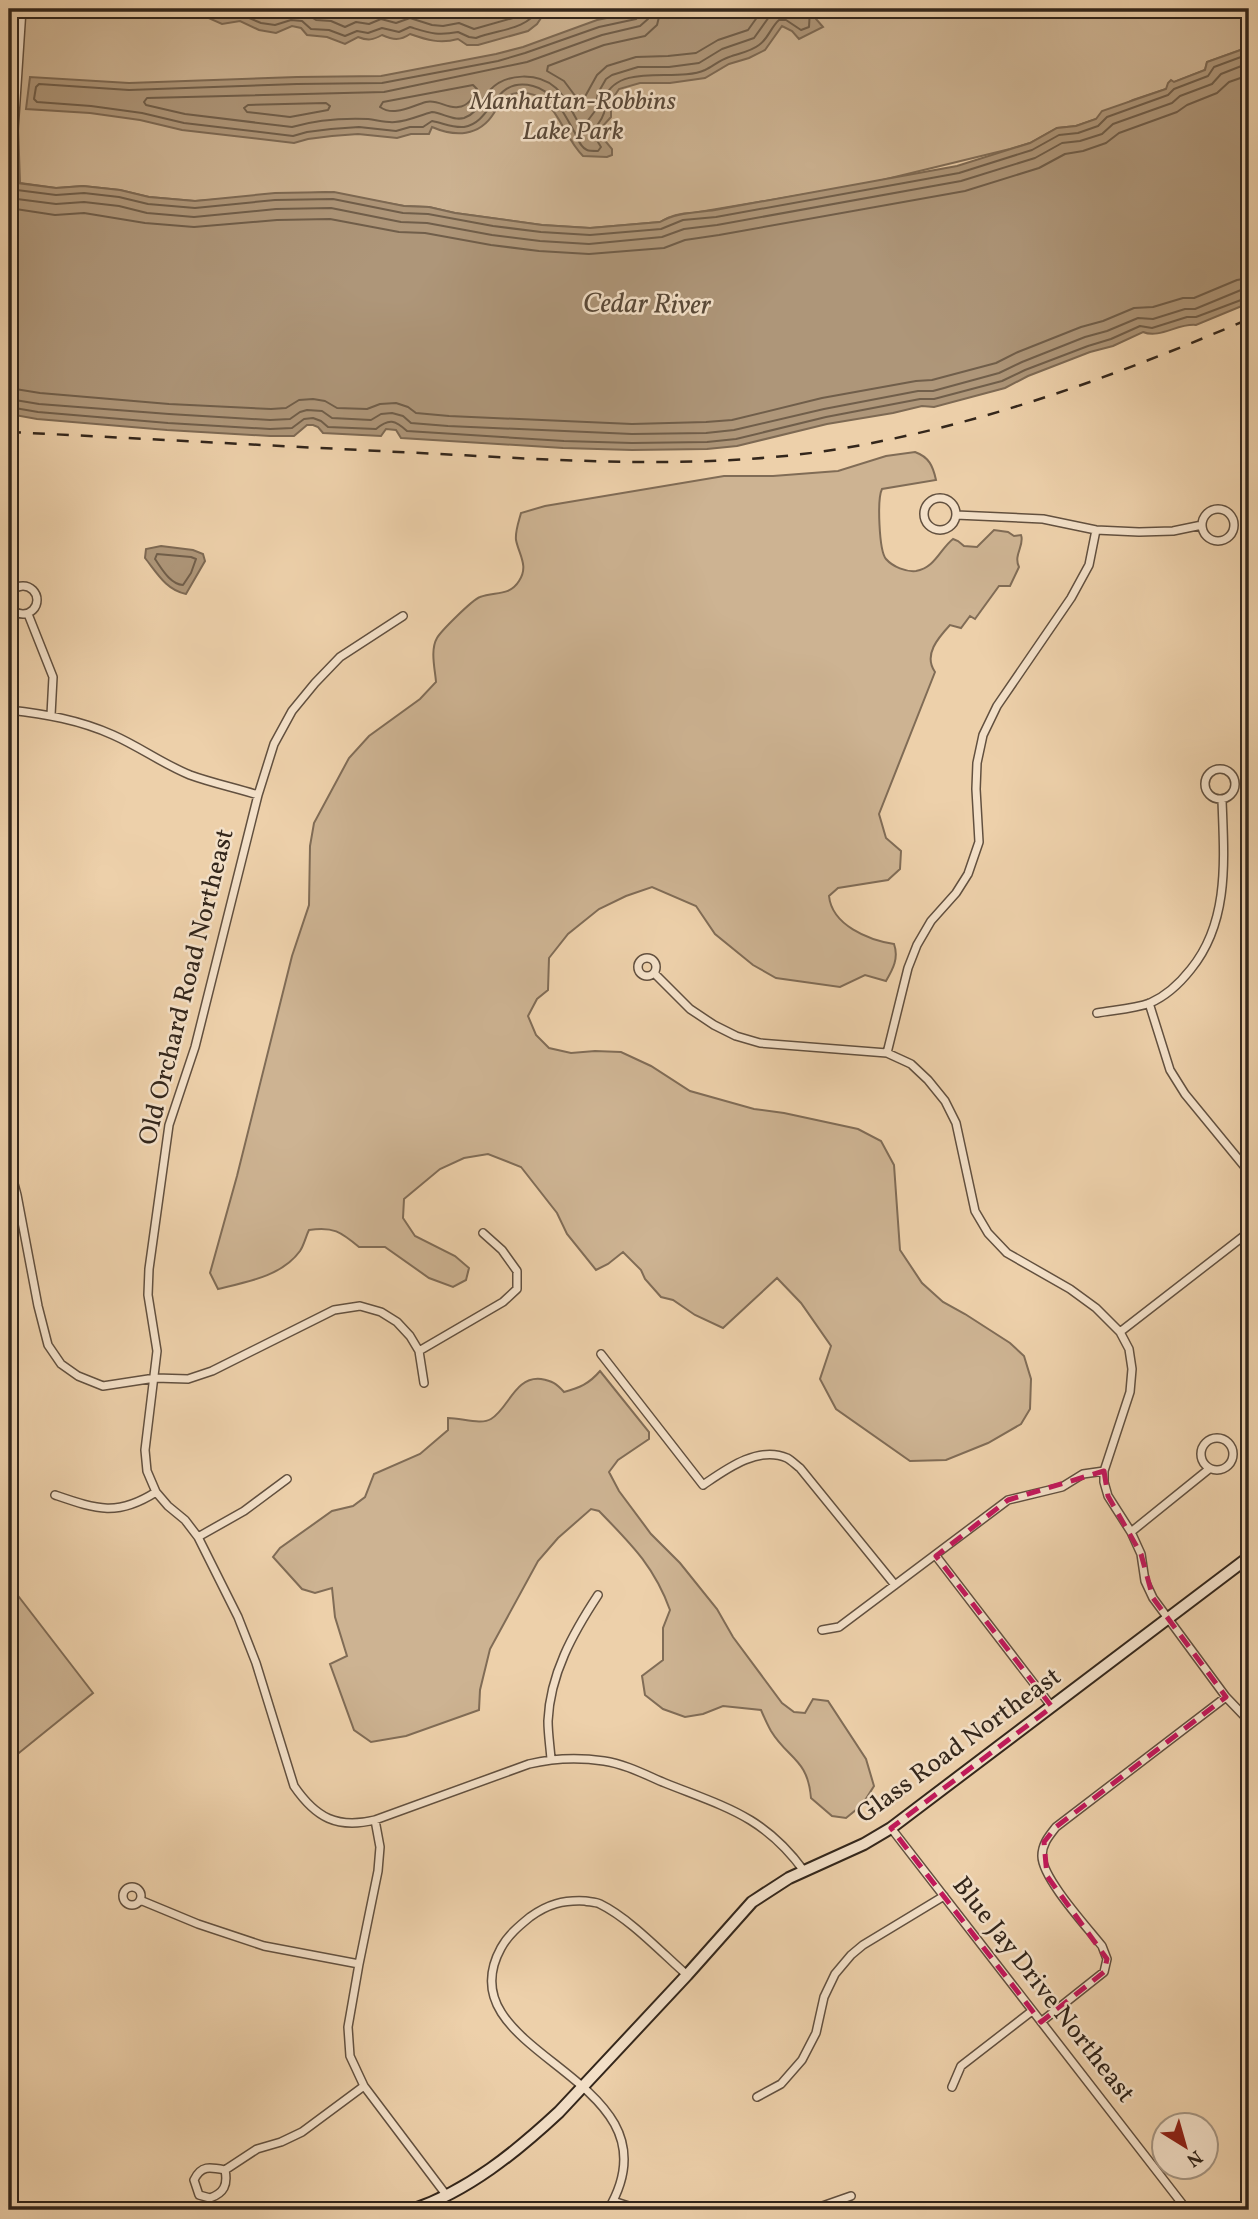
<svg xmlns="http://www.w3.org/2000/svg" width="1258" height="2219" viewBox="0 0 1258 2219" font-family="Vollkorn,serif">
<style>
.green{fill:#cdb392;stroke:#806c56;stroke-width:2}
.water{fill:#ae9679;stroke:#7d6953;stroke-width:2}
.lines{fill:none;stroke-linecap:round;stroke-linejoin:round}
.shore{stroke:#705e4a;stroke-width:2}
.street-casing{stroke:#62503f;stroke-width:10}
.secondary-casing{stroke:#33261b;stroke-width:14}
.street{stroke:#f3e0c8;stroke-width:7}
.secondary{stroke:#f3e0c8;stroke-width:10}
.rail{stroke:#33261b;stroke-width:2.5;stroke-dasharray:12 12;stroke-linecap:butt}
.marked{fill:none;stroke:#c2185b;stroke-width:5;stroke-dasharray:14 9;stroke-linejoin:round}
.labels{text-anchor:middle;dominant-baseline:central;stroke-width:5;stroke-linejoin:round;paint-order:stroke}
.park-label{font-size:26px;font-style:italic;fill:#5a4939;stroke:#f3e0c8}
.street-label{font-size:26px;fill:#33261b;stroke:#f3e0c8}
.water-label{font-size:28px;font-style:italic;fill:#584837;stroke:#f3e0c8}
</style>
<rect width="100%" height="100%" fill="#edd0aa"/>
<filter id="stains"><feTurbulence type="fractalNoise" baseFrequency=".00286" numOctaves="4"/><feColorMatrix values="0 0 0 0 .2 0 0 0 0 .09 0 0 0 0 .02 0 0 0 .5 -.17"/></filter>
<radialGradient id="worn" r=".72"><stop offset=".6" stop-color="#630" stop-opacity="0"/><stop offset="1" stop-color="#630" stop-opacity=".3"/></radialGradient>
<!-- green -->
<path class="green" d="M14,9H1249V47L1207,62L1205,70L1174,82L1166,89L1133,100L1096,119L1076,126L1057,128L1030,143L1010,149L866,184L693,213C681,213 671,215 660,222L590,228L542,225L455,213L429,207L404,206L326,192L195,201L149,197L120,190L83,186L56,188L20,183Z
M915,452C929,457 933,466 936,480L882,489C877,499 879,551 886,559C893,567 906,572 916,571C935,568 940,549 953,539L958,541L964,546L977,547L994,530L1008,532L1014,536L1021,535C1025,545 1013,555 1019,567L1010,586H999L975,619L970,616L961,628L950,625C938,638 923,655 935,672L879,814L886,838L901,851L900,869L888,880L838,888L829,896C832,925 868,940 894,944C899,958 893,969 886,981L865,975L840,987L776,978L753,965L715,934L696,906L652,887L626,896L599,909L568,934L549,958L548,990L537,999L528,1016L536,1035L549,1048L571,1053L595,1051L621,1052L651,1066L690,1091L754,1109L784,1113L858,1129L881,1141L894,1165L900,1250L922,1283L943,1302L965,1314L1010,1343L1024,1356L1031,1379L1030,1409L1021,1424L988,1443L946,1460L910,1461L836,1409L820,1379L831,1346L801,1303L777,1278L723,1328L695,1315L673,1300L661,1297L645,1279L641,1270L623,1252L608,1264L596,1270L567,1234L557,1213L521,1167L488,1154L464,1158L440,1169L404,1199L403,1218L415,1236L455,1256L469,1268L466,1280L453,1287L429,1278L385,1247H359C341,1232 333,1226 309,1230C306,1236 304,1245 300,1251C282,1276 247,1282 218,1289L210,1273L237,1176L292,956L309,905L310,846L314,823L349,758L369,736L420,699L436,682C435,669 430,650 437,638C441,631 472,600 480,597C494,591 509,597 519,581C529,566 519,555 516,540C515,531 519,521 521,513L545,506L724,476H773L838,471L886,456Z
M600,1371L649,1432V1439L618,1460L609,1472L619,1491L651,1534L680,1563L717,1609L733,1637L782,1703L794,1712L805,1713L813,1699L828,1701L866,1759L874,1786L862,1805L846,1818L832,1816L811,1798C808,1759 788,1759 771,1731C767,1724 764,1717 761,1710L723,1706L703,1714L685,1717L663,1709L645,1695L642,1676L663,1660V1628L670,1610C654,1566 631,1544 599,1511L591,1509L558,1538L538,1561L490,1649L480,1690L479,1710L406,1736L371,1742L354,1730L330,1664L347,1656L335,1617L332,1588L315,1593L302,1589L273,1557L280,1548L332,1511L353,1506L365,1497L374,1474L420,1454L448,1430V1418C462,1418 481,1425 491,1419C509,1408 515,1376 541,1379C552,1381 556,1383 564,1392C579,1388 589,1384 600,1371Z
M9,1584L93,1693L9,1761Z"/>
<!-- water -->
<path class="water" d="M175,9H547L537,24L528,31L478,45H467L458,39C440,44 427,40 410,34C400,41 393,40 382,35C373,40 368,41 358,37L345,44L327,37L307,35L301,28L292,26L276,33L259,30L240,21L222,24L193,11L185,14Z
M650,9H817L816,19L823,27L799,39L792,31L782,26L765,50L749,58L729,64L705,78L670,83H640L619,89L611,101V117L601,128L602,137L612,149V155L607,157L583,156C560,134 556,89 517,93C504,95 500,103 494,113C479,137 455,137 432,127L429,134H411L397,138L358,134L332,136L308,139L294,143L182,130L140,120L90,113L26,109L30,77L129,83L297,77L381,76L496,54L523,47L597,20Z
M1249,47V303L1196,325C1178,323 1160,339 1143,332L1113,346L1090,352L1028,376L1005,388L934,407L922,406L893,413L827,424L737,446L707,449L632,450L563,448L401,438L396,430L386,429L381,436L323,433L318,427L313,425H307L294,436H270L167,430L37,419L9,414V182L56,188L83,186L120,190L149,197L195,201L275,193L334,192L404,206L429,207L455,213L542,225L590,228L660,222C677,212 696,213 715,210L957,166L1030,143L1057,128L1076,126L1096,119L1102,111L1166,89L1168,83L1171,80L1174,82L1205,70L1207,62Z
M161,546L193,550L203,554L205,561L186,594C166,590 157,573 145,558L146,549Z"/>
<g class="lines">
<!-- shore -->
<path class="shore" d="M204,9L223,16L242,15L261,23L275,25L291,20L302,21L311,29L329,30L345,36L357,31L368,33L382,28L399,32L410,27C430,33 437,36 458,32L469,37L476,38C498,29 525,31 539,9
M251,9L274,16L289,11L303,12L316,20L331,21L345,27L356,22L369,24L381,19L396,23L410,18L432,25L443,26L459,23L474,29L520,16L529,9
M319,9L344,15L357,11L368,12L381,9L395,12L402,9
M417,9L435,15L459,13L475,17L508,9
M641,9L640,15L636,19L599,27L525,53L498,61L382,83L297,84L129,90L39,84L36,87L34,99L37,102L91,106L142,113L184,123L293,136L307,132L331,129L359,127L396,131L410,127H423L432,121C443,123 452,128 464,127C494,122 492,76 533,86C554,91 565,115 575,133C578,139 580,147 587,150C589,151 595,151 598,151L601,147C587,126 599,129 604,113C605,108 603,102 605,97C620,62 677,83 705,70C713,66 720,60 729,57C739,53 750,52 759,45C768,39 771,27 779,20H786L801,30L809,27L810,9
M650,9L648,19L640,26L602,35L527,62L384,92L147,98L144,102L146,105L185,114L292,127C316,120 343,118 368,119C377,120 387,123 395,122C409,121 420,115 432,112C443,113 453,121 464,118C479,113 480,99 490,90C506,73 538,72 556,88C567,98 572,113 580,125L583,127L595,111L598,93L606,79L612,75L638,67H669L699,63L722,49L754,38L769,17L776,12L786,11L798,15L801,9
M661,9L657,25L645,36L604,45L548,66L547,71L564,81L579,101L582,102L597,75L607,66L636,57L668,56L696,53L718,40L748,30L763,9
M473,85L477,89C473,97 469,106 458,107C447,109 438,99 426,102C411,106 394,117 380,107L383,102Z
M326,103L330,106L328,110L290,117L247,112L244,108L248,105Z
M9,189L56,195L84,193L119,197L148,204L195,208L275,200L333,199L403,213L428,214L493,226L541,232L590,235L661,229L683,220L716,217L959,173L1032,150L1059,135L1078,133L1098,126L1107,117L1168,95L1174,89L1208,76L1214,67L1249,54
M9,198L56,204L84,202L119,206L147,213L194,217L276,209L331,208L401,222L427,223L492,235L540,241L589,244L662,237L684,229L717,225L961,181L1035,158L1062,143L1080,141L1102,134L1113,124L1172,103L1180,96L1212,84L1221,74L1249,63
M9,208L55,215L84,213L145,223L194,227L277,220L330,219L399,232L425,233L491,245L539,251L589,254L664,248L685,240L719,235L965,191L1039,168L1065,154L1083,151L1106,143L1119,133L1177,112L1187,105L1217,93L1229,82L1249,75
M9,388L40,393L169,404L271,409L286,408L299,400L313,399L325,401L337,408L367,409L380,404L396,403L408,407L416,413L449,416L632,424L706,422L732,420L822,398L916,381L932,380L996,363L1018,352L1081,327L1103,321L1134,308L1153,307L1183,298H1194L1237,280L1249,278
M9,399L39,404L169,414L270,420L290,419L300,412L307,410L322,411L332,418L371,420L381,414L392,413L403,416L411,423L448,426L632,434L706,433L734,430L824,409L918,391H933L999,373L1022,362L1085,337L1107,331L1138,318L1153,319L1185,309H1195L1241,290L1249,288
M9,407L38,412L168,423L270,429L292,428L304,419L313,418L321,421L328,427L376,429C389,418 395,420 407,431L564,441L632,443L707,442L736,439L826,417L920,399H934L1002,381L1025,370L1088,346L1111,339L1140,326L1152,328L1187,317H1196L1249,297
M157,554L191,557L196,559L191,573L183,585C170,584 162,569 155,559Z"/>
<defs>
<path id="street" d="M9,161H12L22,9
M924 514a16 16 0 1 1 32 0a16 16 0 1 1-32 0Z
M1202 525a16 16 0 1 1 32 0a16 16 0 1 1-32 0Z
M956,515L1043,519L1096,530L1139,532L1173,531L1202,525
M9 600a14 14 0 1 1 28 0a14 14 0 1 1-28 0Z
M28,614L53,677L51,715
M403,616L340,657L315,683L292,711L274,744L258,795L195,1047L169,1125L149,1269L148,1295L157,1351L145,1450L147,1471L156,1492L168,1506L185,1520L198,1537L238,1617L256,1663L294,1786C316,1818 337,1829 375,1820L529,1764C554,1758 578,1757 604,1761C625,1764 646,1775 665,1783C725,1807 764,1816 804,1871
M9,710C45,714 80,720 113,735C140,747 163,764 190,775C212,783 236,788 258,795
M1205 784a15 15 0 1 1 30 0a15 15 0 1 1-30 0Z
M638 967a9 9 0 1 1 18 0a9 9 0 1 1-18 0Z
M654,973L690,1009L714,1025L736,1036L760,1043L887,1053L911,1064L928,1080L945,1101L956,1123L975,1211L988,1233L1007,1253L1070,1289L1096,1308L1120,1332L1129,1349L1132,1369L1130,1392L1104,1471V1482L1108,1496L1131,1532L1141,1554L1145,1581L1153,1598L1226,1697L1249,1721
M1149,1003L1170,1070L1185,1094L1249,1172
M1097,1013C1113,1010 1134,1009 1150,1003C1166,996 1180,983 1191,969C1230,921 1224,858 1222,800
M887,1053L908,968L917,945L931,921L956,893L968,874L979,842L976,789L977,763L983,735L997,706L1071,598L1089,565L1096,530
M9,1165L17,1195L38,1306L48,1345L61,1364L78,1376L103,1386L155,1378L188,1379L212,1371L334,1310L360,1306L381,1312L397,1322L410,1336L419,1351L424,1383
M1120,1332L1249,1232
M419,1351L503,1302L517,1289V1271L502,1250L483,1233
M601,1354L703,1485C725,1470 758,1445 787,1458C791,1460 796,1465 800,1468L895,1585
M1201 1454a16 16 0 1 1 32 0a16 16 0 1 1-32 0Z
M55,1495C96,1509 117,1517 156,1492
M1131,1532L1209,1469
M198,1537L244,1511L287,1479
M936,1556L1052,1707
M822,1630L839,1627L1008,1500L1062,1487L1083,1474L1104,1471
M551,1759C550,1746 548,1733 548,1721C550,1674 573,1633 598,1595
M375,1820L380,1847L378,1871L359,1964L348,2027L350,2056L364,2086L447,2196
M891,1828L1187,2210
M123 1896a9 9 0 1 1 18 0a9 9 0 1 1-18 0Z
M140,1900L198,1924L264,1946L359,1964
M1041,2022L1104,1972L1107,1959L1102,1946C1087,1927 1042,1878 1042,1856C1042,1844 1049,1836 1056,1827L1226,1697
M952,2087L961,2066L1032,2011
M757,2097L781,2084L802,2060L816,2033L824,1997L835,1974L851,1955L863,1945L944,1896
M225,2170C228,2185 224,2193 210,2198L199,2195L194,2180C201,2165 210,2167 225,2170L257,2149L281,2142L302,2132L364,2086
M613,2201L641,2210
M608,2210C688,2076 441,2057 501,1948C508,1935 519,1926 530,1917C548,1904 563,1900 585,1901C590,1902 596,1902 600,1904C629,1918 662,1953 687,1975
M811,2210L851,2196"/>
<path id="secondary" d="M412,2210C468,2191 516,2152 559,2112L687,1975L752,1902L789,1878L864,1844L891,1828L1249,1557"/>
</defs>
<!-- street casing -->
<use href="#street" class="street-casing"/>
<!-- secondary casing -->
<use href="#secondary" class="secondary-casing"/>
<!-- street -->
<use href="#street" class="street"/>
<!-- secondary -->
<use href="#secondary" class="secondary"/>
<!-- rail -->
<path class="rail" d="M9,432C152,439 296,447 440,454C573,461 706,470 839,449C983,425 1115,376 1249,319"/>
</g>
<!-- marked area -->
<path class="marked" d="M1104,1471L1108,1496L1141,1554L1153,1598L1226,1697L1056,1827L1044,1842L1047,1876L1107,1959L1104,1972L1041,2022L891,1828L1052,1707L936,1556L1008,1500Z"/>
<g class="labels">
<!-- park labels -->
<g class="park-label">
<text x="573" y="102">Manhattan-Robbins<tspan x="573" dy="30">Lake Park</tspan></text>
</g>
<!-- street labels -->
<g class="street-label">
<text transform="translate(187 987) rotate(-76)">Old Orchard Road Northeast</text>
<text transform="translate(959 1746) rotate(-36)">Glass Road Northeast</text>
<text transform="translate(1043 1990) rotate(52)">Blue Jay Drive Northeast</text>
</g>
<!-- water labels -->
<g class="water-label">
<text transform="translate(647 305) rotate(1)">Cedar River</text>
</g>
</g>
<!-- margin -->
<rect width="1258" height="2219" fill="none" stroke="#edd0aa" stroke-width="35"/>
<rect x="10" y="10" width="1237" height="2198" fill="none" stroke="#33261b" stroke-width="3.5"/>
<rect x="18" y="18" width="1223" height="2184" fill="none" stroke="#33261b" stroke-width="2"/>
<!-- north arrow -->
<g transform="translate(1185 2146) rotate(143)"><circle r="33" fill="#f3e0c8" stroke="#a69683" stroke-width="2"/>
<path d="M0-5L12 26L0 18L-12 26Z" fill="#8f2418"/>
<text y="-10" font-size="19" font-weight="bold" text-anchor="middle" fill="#33261b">N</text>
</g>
<rect width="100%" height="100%" filter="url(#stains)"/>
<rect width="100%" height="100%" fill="url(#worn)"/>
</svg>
